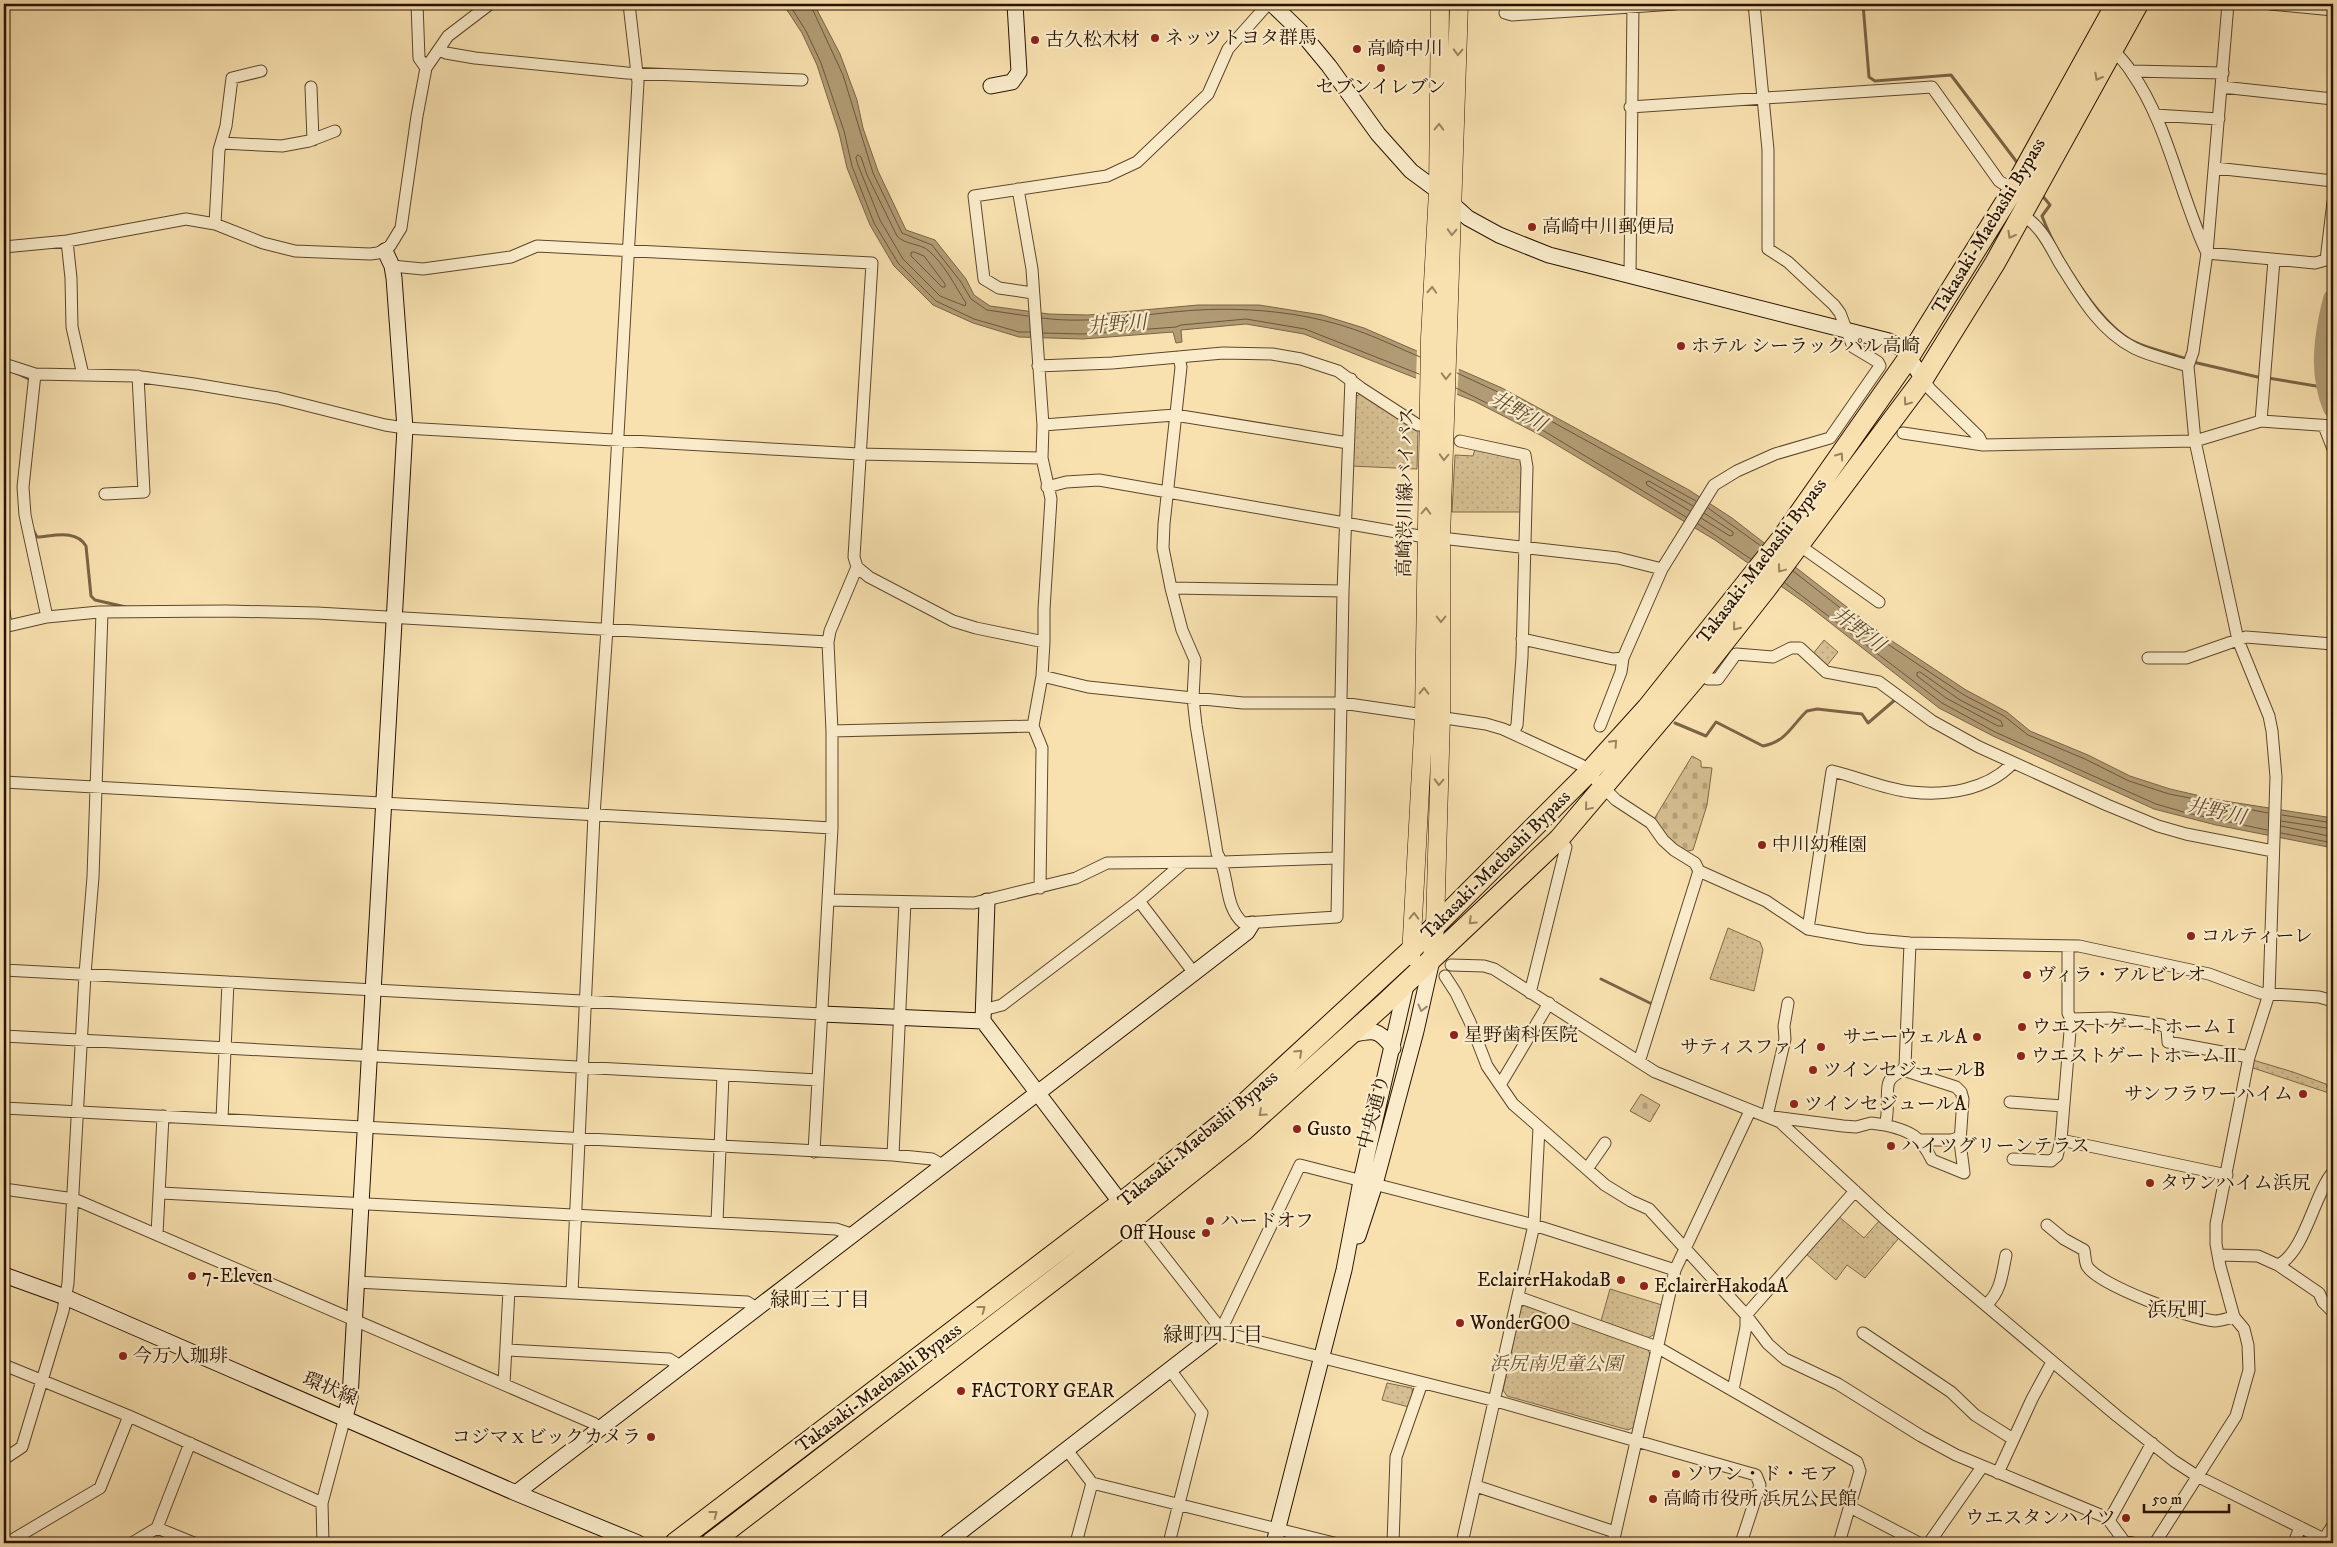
<svg xmlns="http://www.w3.org/2000/svg" width="2337" height="1547" viewBox="0 0 2337 1547" font-family="'IM FELL DW Pica','Noto Serif JP',serif">
<style>
.grass{fill:url(#grass-dots);stroke:#7e6849}
.cemetery{fill:url(#cemetery-stones);stroke:#7e6849}
.water{fill:#b19b74;stroke:#7a6446}
.pier{fill:#f8e1af}
.lines{fill:none;stroke-linecap:round;stroke-linejoin:round}
.shore{stroke:#6c563a;stroke-width:1}
.stream{stroke:#7a6446;stroke-width:3}
.river{stroke:#b19b74;stroke-width:20}
.street-casing{stroke:#5c462c;stroke-width:13}
.secondary-casing{stroke:#281201;stroke-width:17}
.primary-casing{stroke:#281201;stroke-width:19}
.highway-casing{stroke:#281201;stroke-width:22}
.street{stroke:#faeccb;stroke-width:11}
.secondary{stroke:#faeccb;stroke-width:15}
.primary{stroke:#f8e1af;stroke-width:18}
.highway{stroke:#f8e1af;stroke-width:20}
.oneway{stroke:#9a8461}
.oneway2{stroke:#9c8a70}
.poi-dot{fill:#8f2418;stroke:#faeccb;stroke-width:2}
.labels{text-anchor:middle;dominant-baseline:central;stroke-width:4.5;stroke-linejoin:round;paint-order:stroke}
.poi-label{font-size:19px;fill:#281201;stroke:#faeccb;text-anchor:start}
.street-label{font-size:19px;fill:#281201;stroke:#faeccb}
.park-label{font-size:19px;font-style:italic;fill:#654e33;stroke:#faeccb}
.water-label{font-size:20px;font-style:italic;fill:#5f492f;stroke:#faeccb}
.neighbourhood-label{font-size:20px;fill:#281201;stroke:#faeccb}
</style>
<defs>
<pattern id="grass-dots" width="8" height="8" patternUnits="userSpaceOnUse" patternTransform="scale(1.25)"><rect width="8" height="8" fill="#d5be91"/><path d="M2 2h.1M6 6h.1" fill="none" stroke="#b7a27b" stroke-width="1.8" stroke-linecap="round"/></pattern>
<pattern id="cemetery-stones" width="16" height="16" patternUnits="userSpaceOnUse" patternTransform="scale(1.25)"><rect width="16" height="16" fill="#d5be91"/><path d="M2 7V4a2 2 0 0 1 4 0v3zM10 15v-3a2 2 0 0 1 4 0v3z" fill="#b7a27b"/></pattern>
</defs>
<rect width="100%" height="100%" fill="#f8e1af"/>
<filter id="stains"><feTurbulence type="fractalNoise" baseFrequency=".004" numOctaves="4"/><feColorMatrix values="0 0 0 0 .2 0 0 0 0 .09 0 0 0 0 .02 0 0 0 .5 -.17"/></filter>
<radialGradient id="worn" r=".72"><stop offset=".6" stop-color="#630" stop-opacity="0"/><stop offset="1" stop-color="#630" stop-opacity=".3"/></radialGradient>
<!-- grass -->
<path class="grass" d="M1360,394L1418,430L1417,469L1351,466L1355,397Z
M1475,449L1521,459L1523,468V512H1452L1455,455L1473,456Z
M1824,640L1838,652L1825,668L1812,655Z
M1728,928L1760,942L1763,950L1754,991L1710,979Z
M2253,1060L2293,1072L2326,1084L2329,1093L2250,1067Z
M1837,1215L1864,1238L1879,1221L1899,1238L1865,1278L1847,1265L1836,1280L1805,1253Z
M1610,1289L1662,1305L1655,1334L1648,1338L1601,1321Z
M1526,1305L1647,1348L1650,1354L1634,1427L1628,1430L1507,1396L1503,1390L1521,1307Z
M1387,1383L1412,1388L1413,1398L1409,1407L1382,1400Z
M152,1535H160L180,1543H140Z"/>
<!-- cemetery -->
<path class="cemetery" d="M1692,756L1701,761V767L1712,768L1707,805L1693,850L1682,852L1653,821Z
M1641,1094L1660,1105L1650,1122L1630,1111Z"/>
<!-- water -->
<path class="water" d="M783,4H814L840,54L857,100L863,128L878,171L906,230L935,240L966,279L974,295L990,306L1049,314L1088,315L1198,305H1259L1322,315L1364,328L1502,388L1689,490L1732,518L1883,635L1966,690L2007,712L2030,731L2088,755L2130,776L2170,789L2218,800L2333,818V848L2216,825L2154,809L1993,736L1939,708L1805,603L1715,540L1542,436L1474,401L1304,334L1246,324L1181,330L1182,342L1176,343L1173,332L1083,339L1019,337L973,323L933,305L894,266L870,225L847,168L839,133L817,65L802,33Z"/>
<!-- pier -->
<path class="pier" d="M1417,348L1459,366L1457,397L1416,380Z"/>
<g class="lines">
<!-- shore -->
<path class="shore" d="M789,4L806,31L821,63L844,131L852,166L874,223L898,263L936,301L974,319L1019,332H1030
M810,4L843,75L873,173L902,233L932,245L961,282L971,299L987,310L1028,316
M858,155L861,157L867,175L897,236C905,245 920,243 929,251C945,265 955,286 966,303L965,306L940,296L903,259L880,220L858,165L856,158Z
M914,252L924,256L945,284V287H942L911,256V253Z
M1042,318C1094,325 1146,313 1198,310C1253,307 1312,313 1364,333C1383,340 1401,349 1420,357
M1043,333L1083,334L1176,327L1181,325L1246,319L1305,329L1419,374
M1457,373L1500,393L1696,501
M1456,388L1544,431L1686,517
M1708,508L1761,546
M1690,511L1647,485L1646,482L1649,481L1693,506
M1701,518L1730,536L1733,535V532L1704,513
M1698,524L1751,559
M1793,571L1880,639L1964,695L2004,716L2028,735L2085,759L2129,781L2169,794L2268,813
M1785,583L1942,703L1995,732L2156,804L2187,813L2267,830
M1920,672L1960,700L2001,721L2003,726H1998L1946,698L1917,676V673Z
M2282,815L2333,823
M2281,821L2333,829
M2281,826L2333,837
M2281,833L2333,843"/>
<!-- stream -->
<path class="stream" d="M1863,4L1869,77L1875,81L1951,75L2019,165
M2041,194L2050,205L2042,216C2056,253 2096,318 2129,339C2144,348 2170,353 2187,359
M2193,362L2262,378
M16,373L29,379
M2268,378L2328,388
M32,528L37,537C54,536 76,529 86,546L91,596L95,600L126,607
M1675,723L1706,736L1716,722L1763,746C1786,742 1792,725 1807,711L1817,709L1862,714L1868,723L1896,699
M1601,979L1654,1005"/>
<!-- river -->
<path class="river" d="M2333,299C2324,335 2318,373 2333,408"/>
<defs>
<path id="street" d="M417,4L419,58L426,68
M2270,4L2333,10
M1505,13L1512,15L1675,4
M2113,49C2119,57 2127,64 2132,73C2168,124 2180,196 2207,253L2315,263L2326,260L2333,202
M439,50L446,53L475,58L627,73L802,80
M2131,71L2223,73
M311,87L313,140
M2222,87L2333,99
M1630,107L1932,87L1999,181L2013,190
M2155,115L2219,119
M221,143L282,146L309,141L335,131
M2215,168L2333,181
M2022,215C2040,225 2049,244 2059,262C2079,294 2099,330 2134,348C2150,356 2170,360 2188,366
M215,224L219,150L226,126L232,78L261,71
M67,241L71,278L72,327L83,375
M4,247L67,241L186,219L215,224L263,243L295,251L370,254L378,253L390,246L401,228L417,116L426,68L448,36L490,4
M392,266L423,269L511,257L537,246L872,263L854,557L857,567L869,577L953,621L976,628L1044,642
M1630,275L1633,4
M1033,293L999,288L984,279L974,196L1107,176L1137,162L1208,94L1228,49L1268,4
M1179,357L1181,367L1164,524L1163,548L1171,588L1182,630L1195,660L1193,698L1196,725L1217,853C1230,875 1223,905 1243,923L1337,917L1343,591L1351,379
M4,364L35,374L134,376L194,384L278,398L385,425L405,428L859,454L1042,458
M1038,366L1112,363L1223,353L1272,354L1301,359L1338,371L1361,388L1418,425
M35,374L23,487L25,515L47,617
M1923,379L1930,389L1979,437L1983,445L2195,441L2261,421L2333,426
M2261,421L2274,260
M1043,425L1175,415L1348,443
M2324,426L2333,449
M1903,433L1983,445
M1460,441L1525,455L1527,467L1522,657L1517,725L1513,733
M1047,487L1066,482L1099,480L1425,537
M105,494L144,492L138,376
M1441,538L1618,558L1662,569
M1799,545L1879,602
M1171,588L1343,591
M4,611L6,626
M4,627L47,617L99,612L226,611L317,613L828,642
M1522,639L1613,659L1623,658L1662,569L1714,485L1737,471L1775,454L1830,438L1880,366L1878,362L1853,347L1840,313L1834,305L1788,262L1768,249V150L1754,4
M2148,658H2186L2246,637L2333,644
M1699,674L1708,679H1718L1736,654L1773,657L1791,648H1800L1826,672L1879,682L1932,721L1979,747L2107,805L2158,826L2186,834L2273,851
M1042,676L1088,687L1193,698L1243,703H1342L1486,724L1503,729L1581,765L1616,800L1651,823L1663,840L1674,850L1695,863L1699,871L1766,901L1808,929L1865,939L1910,943L2079,946L2209,974L2260,993L2319,997L2333,1001
M1033,726L1042,748L1040,888
M1600,726L1621,672L1623,658
M832,731L1033,726L1042,676L1044,642V609L1051,499L1042,458L1043,425L1032,269L1018,189
M4,782L832,828
M829,900L974,903L1076,878L1107,863L1223,862L1338,858
M1139,901L1194,973
M1808,929L1832,771C1858,777 1884,789 1911,792C1946,796 1987,790 2012,764
M2068,947V1013L2071,1019L2110,1018L2162,1025L2167,1029L2168,1042L2249,1057
M1451,965L1484,966L1494,969L1655,1072L1780,1122L1884,1218L1950,1275L2117,1416L2174,1461L2197,1476L2332,1543
M4,970L822,1014
M1445,976L1456,993L1470,1022L1487,1066L1513,1104L1605,1185L1631,1201L1649,1209L1746,1315L1768,1344L1785,1359L1838,1384L1921,1436L1956,1455L2110,1519V1522L2124,1541L2133,1543
M1530,993L1566,847L1559,839
M1788,1003L1784,1026L1785,1039L1767,1116L1843,1126L1856,1127L1871,1123L1885,1125C1890,1111 1885,1091 1889,1082C1892,1074 1902,1073 1905,1066L1910,943
M983,1010L1002,1005L1139,901L1183,863
M2071,1019L2061,1140L2227,1175
M4,1036L818,1080
M1639,1062L1699,871
M1500,1085L1549,1003
M2010,1102L2063,1106
M4,1108L893,1155L932,1159L944,1166
M222,1119L228,982
M1885,1125C1911,1131 1920,1136 1932,1160L1964,1173L1960,1142L1963,1099L1961,1092L1956,1087L1903,1070
M1918,1140H1952L1960,1137
M814,1152L832,828V731L828,642L830,631L857,567
M893,1155L905,902
M2013,1159L2051,1161L2057,1156L2061,1140
M1587,1169L1605,1143
M4,1189L74,1199L593,1423L601,1429
M161,1193L836,1229L854,1235
M1134,1218L1224,1333L1496,1401L1756,1475L1760,1485L1741,1543
M717,1222L723,1075
M2047,1225L2064,1239L2084,1250C2085,1255 2085,1262 2087,1266C2098,1285 2191,1319 2215,1321C2221,1321 2228,1318 2234,1317
M157,1234L163,1116
M2219,1255L2258,1256L2278,1265C2305,1252 2314,1194 2333,1172
M2278,1265L2319,1293L2323,1302L2333,1312
M356,1282L747,1302L758,1309
M572,1293L594,815L607,629L638,82L629,4
M1518,1297L1657,1347L1857,1462L1860,1471L1839,1543
M1986,1305C2001,1292 2002,1274 2006,1255
M1221,1330L1300,1165L1534,1225L1675,1270
M1863,1333L1951,1392L1975,1415L2013,1439
M507,1350L669,1359L682,1367
M4,1365L129,1416L322,1503
M504,1384L509,1290
M1733,1390L1746,1327V1315L1855,1191
M1067,1450L1092,1483L1334,1543
M4,1459L22,1447L63,1311L68,1283L85,974L93,877L102,612
M1998,1473L2032,1399L2052,1362
M1476,1486L1615,1532
M1850,1507L1919,1543
M2110,1519L2152,1443
M157,1528L194,1543
M2324,1539L2333,1525
M7,1543L100,1488L129,1416
M132,1543L157,1528L190,1443
M323,1543L322,1503L345,1417
M1076,1543L1092,1483
M1169,1543L1202,1413L1171,1371
M1393,1543L1396,1457L1422,1383
M1462,1543L1534,1225L1539,1128
M1613,1543L1675,1270L1750,1111
M1929,1543L1982,1467
M2155,1543L2236,1416L2249,1370L2248,1345L2244,1329L2234,1317L2220,1266L2216,1244V1224L2249,1057L2269,994L2276,777L2272,731L2269,716L2238,640L2195,441L2188,366L2193,352L2207,253L2228,4
M2294,1543L2300,1527"/>
<path id="secondary" d="M1272,4L1300,31L1329,66L1378,134L1411,171L1438,191L1468,218L1499,235L1549,255L1889,341L1904,350L1923,379
M991,86L1012,82L1019,72L1015,4
M987,901L983,1021L1121,1203
M822,1014L983,1021
M1350,1035C1373,1030 1378,1028 1393,1048
M1358,1236L1375,1184L1416,1031L1432,960
M4,1275L65,1297L516,1493L638,1543
M345,1417L350,1398L405,428L394,278L392,266L385,251
M516,1493L1194,973L1247,932L1252,924
M946,1543L1221,1330
M1274,1543L1344,1270L1361,1181L1407,981"/>
<path id="primary" d="M1411,956L1424,715L1430,338L1438,191L1440,4
M1432,960L1435,927L1441,717V538L1459,4"/>
<path id="highway" d="M675,1543L1121,1203L1230,1117L1412,949L1589,772L1647,708L1782,538L1909,357L2013,190L2116,4
M711,1543L1134,1218L1243,1131L1383,1005L1559,839L1699,674L1766,589L1923,379L1995,263L2138,4"/>
</defs>
<!-- street casing -->
<use href="#street" class="street-casing"/>
<!-- secondary casing -->
<use href="#secondary" class="secondary-casing"/>
<!-- primary casing -->
<use href="#primary" class="primary-casing"/>
<!-- highway casing -->
<use href="#highway" class="highway-casing"/>
<!-- street -->
<use href="#street" class="street"/>
<!-- secondary -->
<use href="#secondary" class="secondary"/>
<!-- primary -->
<use href="#primary" class="primary"/>
<!-- highway -->
<use href="#highway" class="highway"/>
</g>
<!-- one-way arrows -->
<defs><path id="oneway-chevron" d="M-2-3.5L2.5 0L-2 3.5" fill="none" stroke-width="1.6" stroke-linecap="round" stroke-linejoin="round" transform="scale(1.25)"/></defs>
<g class="oneway">
<use href="#oneway-chevron" transform="translate(1458 52) rotate(92)"/>
<use href="#oneway-chevron" transform="translate(2098 77) rotate(119)"/>
<use href="#oneway-chevron" transform="translate(1439 127) rotate(-89)"/>
<use href="#oneway-chevron" transform="translate(1452 232) rotate(92)"/>
<use href="#oneway-chevron" transform="translate(2011 235) rotate(119)"/>
<use href="#oneway-chevron" transform="translate(1432 290) rotate(-87)"/>
<use href="#oneway-chevron" transform="translate(1446 376) rotate(91)"/>
<use href="#oneway-chevron" transform="translate(1907 402) rotate(126)"/>
<use href="#oneway-chevron" transform="translate(1840 456) rotate(-55)"/>
<use href="#oneway-chevron" transform="translate(1444 457) rotate(92)"/>
<use href="#oneway-chevron" transform="translate(1426 511) rotate(-88)"/>
<use href="#oneway-chevron" transform="translate(1781 569) rotate(127)"/>
<use href="#oneway-chevron" transform="translate(1441 619) rotate(90)"/>
<use href="#oneway-chevron" transform="translate(1736 627) rotate(129)"/>
<use href="#oneway-chevron" transform="translate(1424 691) rotate(-89)"/>
<use href="#oneway-chevron" transform="translate(1614 743) rotate(-47)"/>
<use href="#oneway-chevron" transform="translate(1439 782) rotate(92)"/>
<use href="#oneway-chevron" transform="translate(1588 807) rotate(130)"/>
<use href="#oneway-chevron" transform="translate(1414 916) rotate(-89)"/>
<use href="#oneway-chevron" transform="translate(1472 921) rotate(136)"/>
<use href="#oneway-chevron" transform="translate(1299 1053) rotate(-43)"/>
<use href="#oneway-chevron" transform="translate(1262 1113) rotate(138)"/>
<use href="#oneway-chevron" transform="translate(982 1309) rotate(-37)"/>
<use href="#oneway-chevron" transform="translate(714 1514) rotate(-37)"/>
</g>
<use class="oneway2" href="#oneway-chevron" transform="translate(1422 1008) rotate(104)"/>
<!-- markers -->
<g class="poi-dot">
<circle cx="1155" cy="38" r="5"/>
<circle cx="1035" cy="40" r="5"/>
<circle cx="1357" cy="49" r="5"/>
<circle cx="1381" cy="68" r="5"/>
<circle cx="1532" cy="227" r="5"/>
<circle cx="1681" cy="346" r="5"/>
<circle cx="1762" cy="845" r="5"/>
<circle cx="2191" cy="936" r="5"/>
<circle cx="2027" cy="975" r="5"/>
<circle cx="2022" cy="1027" r="5"/>
<circle cx="1454" cy="1035" r="5"/>
<circle cx="1977" cy="1037" r="5"/>
<circle cx="1821" cy="1047" r="5"/>
<circle cx="2021" cy="1056" r="5"/>
<circle cx="1813" cy="1070" r="5"/>
<circle cx="2303" cy="1094" r="5"/>
<circle cx="1794" cy="1104" r="5"/>
<circle cx="1297" cy="1129" r="5"/>
<circle cx="1891" cy="1146" r="5"/>
<circle cx="2150" cy="1183" r="5"/>
<circle cx="1210" cy="1221" r="5"/>
<circle cx="1206" cy="1233" r="5"/>
<circle cx="192" cy="1276" r="5"/>
<circle cx="1621" cy="1280" r="5"/>
<circle cx="1644" cy="1286" r="5"/>
<circle cx="1460" cy="1323" r="5"/>
<circle cx="123" cy="1356" r="5"/>
<circle cx="961" cy="1391" r="5"/>
<circle cx="651" cy="1437" r="5"/>
<circle cx="1676" cy="1474" r="5"/>
<circle cx="1653" cy="1499" r="5"/>
<circle cx="2126" cy="1518" r="5"/>
</g>
<g class="labels">
<!-- poi labels -->
<g class="poi-label">
<text x="1165" y="38">ネッツトヨタ群馬</text>
<text x="1045" y="40">古久松木材</text>
<text x="1367" y="49">高崎中川</text>
<text x="1381" y="87" text-anchor="middle">セブンイレブン</text>
<text x="1542" y="227">高崎中川郵便局</text>
<text x="1691" y="346">ホテル シーラックパル高崎</text>
<text x="1772" y="845">中川幼稚園</text>
<text x="2201" y="936">コルティーレ</text>
<text x="2037" y="975">ヴィラ・アルビレオ</text>
<text x="2032" y="1027">ウエストゲートホームⅠ</text>
<text x="1464" y="1035">星野歯科医院</text>
<text x="1967" y="1037" text-anchor="end">サニーウェルA</text>
<text x="1811" y="1047" text-anchor="end">サティスファイ</text>
<text x="2031" y="1056">ウエストゲートホームⅡ</text>
<text x="1823" y="1070">ツインセジュールB</text>
<text x="2293" y="1094" text-anchor="end">サンフラワーハイム</text>
<text x="1804" y="1104">ツインセジュールA</text>
<text x="1307" y="1129">Gusto</text>
<text x="1901" y="1146">ハイツグリーンテラス</text>
<text x="2160" y="1183">タウンハイム浜尻</text>
<text x="1220" y="1221">ハードオフ</text>
<text x="1196" y="1233" text-anchor="end">Off House</text>
<text x="202" y="1276">7-Eleven</text>
<text x="1611" y="1280" text-anchor="end">EclairerHakodaB</text>
<text x="1654" y="1286">EclairerHakodaA</text>
<text x="1470" y="1323">WonderGOO</text>
<text x="133" y="1356">今万人珈琲</text>
<text x="971" y="1391">FACTORY GEAR</text>
<text x="641" y="1437" text-anchor="end">コジマｘビックカメラ</text>
<text x="1686" y="1474">ソワン・ド・モア</text>
<text x="1663" y="1499">高崎市役所 浜尻公民館</text>
<text x="2116" y="1518" text-anchor="end">ウエスタンハイツ</text>
</g>
<!-- street labels -->
<g class="street-label">
<text transform="translate(1989 226) rotate(-59)">Takasaki-Maebashi Bypass</text>
<text transform="translate(1406 492) rotate(-89)">高崎渋川線バイパス</text>
<text transform="translate(1762 561) rotate(-53)">Takasaki-Maebashi Bypass</text>
<text transform="translate(1496 865) rotate(-45)">Takasaki-Maebashi Bypass</text>
<text transform="translate(1374 1112) rotate(-75)">中央通り</text>
<text transform="translate(1198 1139) rotate(-40)">Takasaki-Maebashi Bypass</text>
<text transform="translate(879 1388) rotate(-37)">Takasaki-Maebashi Bypass</text>
<text transform="translate(330 1389) rotate(23)">環状線</text>
</g>
<!-- park labels -->
<g class="park-label">
<text x="1556" y="1364">浜尻南児童公園</text>
</g>
<!-- water labels -->
<g class="water-label">
<text transform="translate(1117 325) rotate(-4)">井野川</text>
<text transform="translate(1518 412) rotate(30)">井野川</text>
<text transform="translate(1858 630) rotate(37)">井野川</text>
<text transform="translate(2216 812) rotate(13)">井野川</text>
</g>
<!-- neighbourhood labels -->
<g class="neighbourhood-label">
<text x="820" y="1300">緑町三丁目</text>
<text x="2177" y="1310">浜尻町</text>
<text x="1213" y="1335">緑町四丁目</text>
</g>
</g>
<!-- margin -->
<rect width="2337" height="1547" fill="none" stroke="#f8e1af" stroke-width="20"/>
<rect x="5" y="5" width="2327" height="1537" fill="none" stroke="#281201" stroke-width="2.5"/>
<rect x="10" y="10" width="2317" height="1527" fill="none" stroke="#281201"/>
<!-- scale -->
<path d="M2144 1504v8h85v-8" fill="none" stroke="#281201" stroke-width="2.5"/>
<text x="2152" y="1504" font-size="15" fill="#281201" stroke="#faeccb" stroke-width="4" paint-order="stroke">50 m</text>
<rect width="100%" height="100%" filter="url(#stains)"/>
<rect width="100%" height="100%" fill="url(#worn)"/>
</svg>
